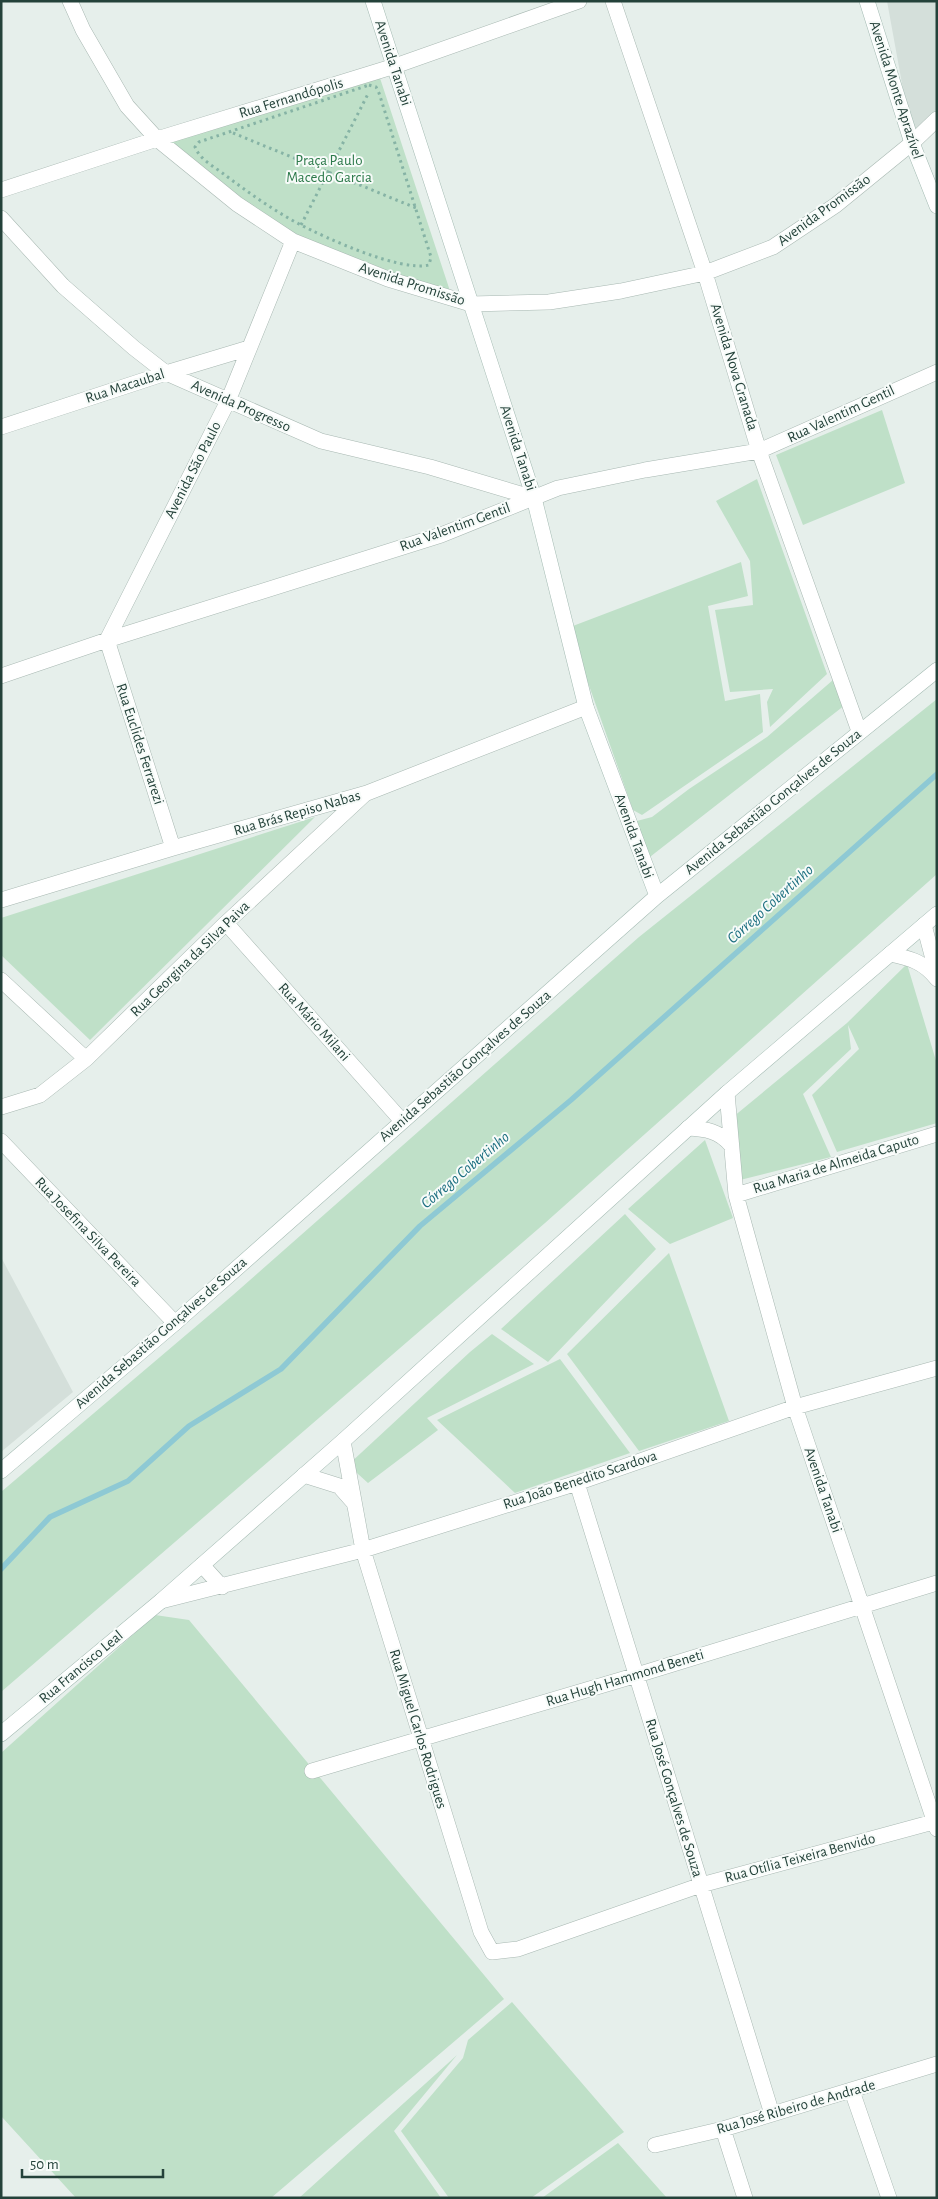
<svg xmlns="http://www.w3.org/2000/svg" width="938" height="2199" viewBox="0 0 938 2199" font-family="'Alegreya Sans',sans-serif">
<style>
.built{fill:#d4dfda}
.green{fill:#bfe0c8}
.lines{fill:none;stroke-linecap:round;stroke-linejoin:round}
.stream{stroke:#8ec9d4;stroke-width:5.5}
.street-casing{stroke:#a8b8b2;stroke-width:16}
.secondary-casing{stroke:#a4bbb3;stroke-width:16}
.path{stroke:#86b3a5;stroke-width:3;stroke-dasharray:2.5 4;stroke-linecap:butt}
.street{stroke:#fff;stroke-width:15}
.secondary{stroke:#fff;stroke-width:15}
.labels{text-anchor:middle;dominant-baseline:central;stroke-width:4;stroke-linejoin:round;paint-order:stroke}
.street-label{font-size:15px;fill:#24423a;stroke:#f7fbf9}
.park-label{font-size:15px;fill:#2d7a4b;stroke:#f7fbf9}
.water-label{font-size:16px;font-style:italic;fill:#1c6f80;stroke:#f7fbf9}
</style>
<rect width="100%" height="100%" fill="#e6efeb"/>
<!-- built -->
<path class="built" d="M887,1H937V109L911,133Z
M1,1257L73,1392L1,1452Z"/>
<!-- green -->
<path class="green" d="M378,72L450,291L389,274L294,237L238,199L170,141Z
M882,410L905,483L803,525L776,455Z
M757,479L827,674L770,727L767,702L773,689L730,692L715,610L753,605L750,561L716,501Z
M741,562L748,596L708,606L725,701L760,694L763,732L642,815L633,810L574,643L565,629Z
M833,680L845,705L646,860L633,822L652,817L689,789L767,737Z
M937,699V874L545,1223L1,1692V1492L233,1295L639,937Z
M315,817L90,1040L1,955V918Z
M907,964L937,1064V1123L837,1152L812,1095L859,1049L848,1025L851,1049L803,1094L831,1157L740,1180L733,1117L847,1023Z
M705,1140L733,1218L670,1244L628,1209Z
M625,1214L656,1249L548,1362L501,1329Z
M669,1253L729,1421L639,1451L567,1354Z
M492,1334L534,1364L427,1418L438,1430L368,1483L348,1465L470,1352Z
M560,1359L630,1453L515,1493L437,1420Z
M155,1615L189,1620L504,1999L271,2198H76L1,2116V1753Z
M512,2002L624,2132L531,2198H449L401,2131L463,2058L468,2040Z
M457,2055L394,2131L441,2198H299Z
M618,2143L667,2198H542Z"/>
<g class="lines">
<!-- stream -->
<path class="stream" d="M1,1569L50,1517L128,1481L189,1426L281,1369L420,1226L571,1100L937,774"/>
<defs>
<path id="street" d="M70,1L83,30L127,106L157,139L237,204L293,241L388,279L471,304L549,302L621,291L705,273L773,247L836,205L912,143L937,119
M613,1L705,273L759,451L859,731
M1,190L157,139L395,66L579,1
M1,218L63,286L134,348L166,373L321,441L430,467L534,498
M1,427L166,373L249,348
M1,676L107,640L441,535L558,488L645,470L759,451L937,372
M173,848L107,640L228,401L293,241
M1,900L173,848L367,793L586,707
M226,923L402,1121
M924,925L937,974
M890,954C910,958 924,962 937,979
M1,980L86,1059
M727,1093L736,1195L795,1407L937,1829
M1,1107L40,1095L86,1059L226,923L365,794
M688,1128C706,1129 719,1131 731,1145
M1,1141L175,1323
M736,1195L937,1134
M343,1441L363,1550L481,1932L492,1952L518,1949L701,1885L937,1821
M304,1475L339,1486L354,1503
M577,1483L772,2114
M202,1565L222,1587
M161,1601L363,1550L577,1483L795,1407L937,1368
M312,1771L637,1675L937,1583
M852,2091L889,2198
M723,2129L745,2198
M655,2145L723,2129L937,2064"/>
<path id="secondary" d="M373,1L534,498L586,707L657,896
M867,1L912,143L937,206
M1,1471L175,1323L657,896L937,670
M1,1734L161,1601L343,1441L727,1093L937,914"/>
</defs>
<!-- street casing -->
<use href="#street" class="street-casing"/>
<!-- secondary casing -->
<use href="#secondary" class="secondary-casing"/>
<!-- path -->
<path class="path" d="M369,85L376,87L379,93L431,257L429,265C400,272 326,238 299,224C273,210 249,193 225,175C215,167 200,160 195,147L199,142Z
M233,133L416,208
M301,225L369,92"/>
<!-- street -->
<use href="#street" class="street"/>
<!-- secondary -->
<use href="#secondary" class="secondary"/>
</g>
<g class="labels">
<!-- street labels -->
<g class="street-label">
<text transform="translate(393 63) rotate(72)">Avenida Tanabi</text>
<text transform="translate(896 90) rotate(72)">Avenida Monte Aprazível</text>
<text transform="translate(291 98) rotate(-17)">Rua Fernandópolis</text>
<text transform="translate(824 210) rotate(-36)">Avenida Promissão</text>
<text transform="translate(412 284) rotate(18)">Avenida Promissão</text>
<text transform="translate(734 367) rotate(73)">Avenida Nova Granada</text>
<text transform="translate(125 386) rotate(-18)">Rua Macaubal</text>
<text transform="translate(241 406) rotate(24)">Avenida Progresso</text>
<text transform="translate(841 414) rotate(-25)">Rua Valentim Gentil</text>
<text transform="translate(518 448) rotate(72)">Avenida Tanabi</text>
<text transform="translate(193 470) rotate(-63)">Avenida São Paulo</text>
<text transform="translate(455 527) rotate(-20)">Rua Valentim Gentil</text>
<text transform="translate(140 744) rotate(72)">Rua Euclides Ferrarezi</text>
<text transform="translate(773 802) rotate(-39)">Avenida Sebastião Gonçalves de Souza</text>
<text transform="translate(297 813) rotate(-16)">Rua Brás Repiso Nabas</text>
<text transform="translate(634 836) rotate(70)">Avenida Tanabi</text>
<text transform="translate(190 959) rotate(-44)">Rua Georgina da Silva Paiva</text>
<text transform="translate(314 1022) rotate(48)">Rua Mário Milani</text>
<text transform="translate(465 1066) rotate(-41)">Avenida Sebastião Gonçalves de Souza</text>
<text transform="translate(836 1164) rotate(-17)">Rua Maria de Almeida Caputo</text>
<text transform="translate(88 1232) rotate(46)">Rua Josefina Silva Pereira</text>
<text transform="translate(161 1333) rotate(-41)">Avenida Sebastião Gonçalves de Souza</text>
<text transform="translate(580 1480) rotate(-18)">Rua João Benedito Scardova</text>
<text transform="translate(823 1490) rotate(71)">Avenida Tanabi</text>
<text transform="translate(81 1667) rotate(-40)">Rua Francisco Leal</text>
<text transform="translate(625 1678) rotate(-17)">Rua Hugh Hammond Beneti</text>
<text transform="translate(418 1729) rotate(73)">Rua Miguel Carlos Rodrigues</text>
<text transform="translate(674 1798) rotate(73)">Rua José Gonçalves de Souza</text>
<text transform="translate(800 1858) rotate(-15)">Rua Otília Teixeira Benvido</text>
<text transform="translate(796 2107) rotate(-16)">Rua José Ribeiro de Andrade</text>
</g>
<!-- park labels -->
<g class="park-label">
<text x="329" y="160">Praça Paulo<tspan x="329" dy="17">Macedo Garcia</tspan></text>
</g>
<!-- water labels -->
<g class="water-label">
<text transform="translate(770 904) rotate(-42)">Córrego Cobertinho</text>
<text transform="translate(465 1170) rotate(-40)">Córrego Cobertinho</text>
</g>
</g>
<!-- border -->
<rect width="938" height="2199" fill="none" stroke="#24423a" stroke-width="5"/>
<!-- scale -->
<path d="M22 2169v8h141v-8" fill="none" stroke="#24423a" stroke-width="2.5"/>
<text x="30" y="2169" font-size="15" fill="#24423a" stroke="#f7fbf9" stroke-width="4" paint-order="stroke">50 m</text>
</svg>
